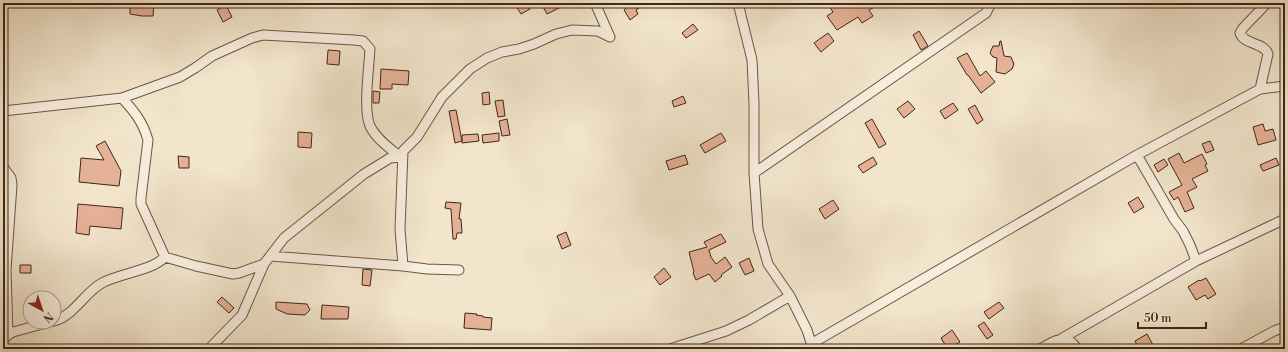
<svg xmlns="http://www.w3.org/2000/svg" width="1288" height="352" viewBox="0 0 1288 352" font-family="'Libre Bodoni',serif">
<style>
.building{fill:#e5b197;stroke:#412616}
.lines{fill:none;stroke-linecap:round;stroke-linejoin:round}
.street-casing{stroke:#6d5644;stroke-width:11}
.street{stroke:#f7eede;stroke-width:9}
</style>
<rect width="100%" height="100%" fill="#f2e5cc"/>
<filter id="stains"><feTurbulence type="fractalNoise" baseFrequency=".005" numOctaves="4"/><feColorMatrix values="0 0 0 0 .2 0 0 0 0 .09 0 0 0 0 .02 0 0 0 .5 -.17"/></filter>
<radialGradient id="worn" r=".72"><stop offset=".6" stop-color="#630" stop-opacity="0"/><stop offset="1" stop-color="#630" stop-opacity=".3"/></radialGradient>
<!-- building -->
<path class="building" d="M130,3H154L153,16H142L130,14Z
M514,3H526L530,9L521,14Z
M541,3H569L547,14Z
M633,3H646L636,10L638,14L630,20L624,10Z
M827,3H882L869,10L873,16L862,23L858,17L837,30L827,16L833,12Z
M226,5L232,17L223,22L217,10Z
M693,24L698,30L686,38L682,33Z
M919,31L928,46L921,50L913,35Z
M828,33L834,41L821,52L814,43Z
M1000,41H1001L1004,56L1011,57L1014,64L1012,69L1005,74L996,72L997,58L993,57L990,53L993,46H999Z
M328,50L340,51L339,65L327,64Z
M967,53L980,76L986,71L995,82L981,93L968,75H967L957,58Z
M381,69L409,71L408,85L392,84V89H380Z
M373,91L380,92L379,103H373Z
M489,92L490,104L483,105L482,93Z
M683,96L686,103L674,107L672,101Z
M503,100L505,116L498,117L495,101Z
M908,101L915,109L904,118L897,109Z
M953,103L958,110L945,119L940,111Z
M975,105L983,120L977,124L968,109Z
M456,110L462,141L455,143L449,111Z
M507,119L510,135L502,136L499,121Z
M872,119L886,144L879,148L865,123Z
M1263,124L1265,131L1273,129L1276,140L1258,145L1253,127Z
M298,132L312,133L311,148L298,147Z
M499,133V141L483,143L482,135Z
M721,133L726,141L705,153L700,145Z
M478,134L479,141L462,143V135Z
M105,141L121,171L119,186L79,182L81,158L104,160L96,146Z
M1210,141L1214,150L1206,153L1202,144Z
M1179,153L1184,163L1202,154L1207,164L1205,165L1208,171L1192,179L1197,187L1187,192L1194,208L1185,212L1178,197L1174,200L1169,192L1182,185L1168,159Z
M685,155L688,164L669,170L666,161Z
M178,156L189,157V168H179Z
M873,157L877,164L863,173L858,166Z
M1276,158L1279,165L1263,171L1260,165Z
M1164,159L1168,165L1158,172L1154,165Z
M1138,197L1144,207L1134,213L1128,203Z
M833,200L839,209L825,219L819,209Z
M446,202L461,203L459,219H461L462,233H457L456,239H453L451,209L445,208Z
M78,204L123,208L121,229L90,226L89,235L76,233Z
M566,232L571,245L562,249L557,236Z
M721,234L726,242L709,250L711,257L716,264L725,257L732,267L721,275L722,276L715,282L709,274L696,280L693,273L694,272L689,252L707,247L704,242Z
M749,258L754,271L745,275L739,263Z
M20,265H31V273H20Z
M664,268L671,277L660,285L654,277Z
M363,269L372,270L370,286L362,285Z
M1206,278L1216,294L1208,299L1205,295L1196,300L1188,287L1199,280L1200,281Z
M222,297L234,308L229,313L217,302Z
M276,302L307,304L310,310L305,315L287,314L276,309Z
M999,302L1004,308L989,319L984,312Z
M322,305L349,307L348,319H321Z
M465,313L477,314L476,315L483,316V317L492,318L491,330L464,328Z
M984,322L993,335L987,339L978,326Z
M952,330L960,342L952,347L951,346L947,348L941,338Z
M1147,334L1153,345L1145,349H1139L1135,341Z"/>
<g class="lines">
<defs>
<path id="street" d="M595,3L610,37
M738,3L752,60L754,104V173L758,229L768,264L790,296L807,330L813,349
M1260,89L1268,54C1264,42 1244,45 1240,33L1243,28L1267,3
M122,98C134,111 143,122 148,140L141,198V204L165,257L196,266L233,274L239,273L264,264
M3,111L122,98L180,77L195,68L212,56L252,38L263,35L354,40L363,41L370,49C369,68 363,110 370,126C376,139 390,148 400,157
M1137,155L1174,219L1183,231L1190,245L1196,261L1285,219
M3,167L11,178L12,185L6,270L8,335
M754,173L986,13L991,3
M270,256L403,266L427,269L459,270
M403,266L400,229L403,151L417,137L442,97L470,69L487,58L502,52L519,49L534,44L556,34L572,30L598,31L610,37
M54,321C75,315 85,292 102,283C121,273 151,271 165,257
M1061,339L1196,261
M3,340L8,335L13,332L50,322
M811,344L1137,155L1260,89L1285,86
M209,349L242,315L264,264L284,238L364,174L390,158L402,157
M670,349L726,331L749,320L790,296
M1040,349C1053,341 1067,332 1077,349
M1241,349L1274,331L1285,327"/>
</defs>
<!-- street casing -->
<use href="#street" class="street-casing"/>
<!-- street -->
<use href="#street" class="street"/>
</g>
<!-- margin -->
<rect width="1288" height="352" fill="none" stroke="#f2e5cc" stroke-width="16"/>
<rect x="4" y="4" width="1280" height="344" fill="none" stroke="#412616" stroke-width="2"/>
<rect x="8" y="8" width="1272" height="336" fill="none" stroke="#412616"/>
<!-- north arrow -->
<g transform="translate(42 310) rotate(140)"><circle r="19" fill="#f7eede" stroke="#ae9e8e"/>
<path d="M0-3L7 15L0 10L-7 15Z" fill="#8f2418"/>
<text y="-6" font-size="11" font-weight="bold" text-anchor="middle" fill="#412616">N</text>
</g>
<!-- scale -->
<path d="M1138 322v6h68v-6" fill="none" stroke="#412616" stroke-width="2"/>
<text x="1144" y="322" font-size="12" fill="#412616" stroke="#f7eede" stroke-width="3" paint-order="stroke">50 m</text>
<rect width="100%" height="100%" filter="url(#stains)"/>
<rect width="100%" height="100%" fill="url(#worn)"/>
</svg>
